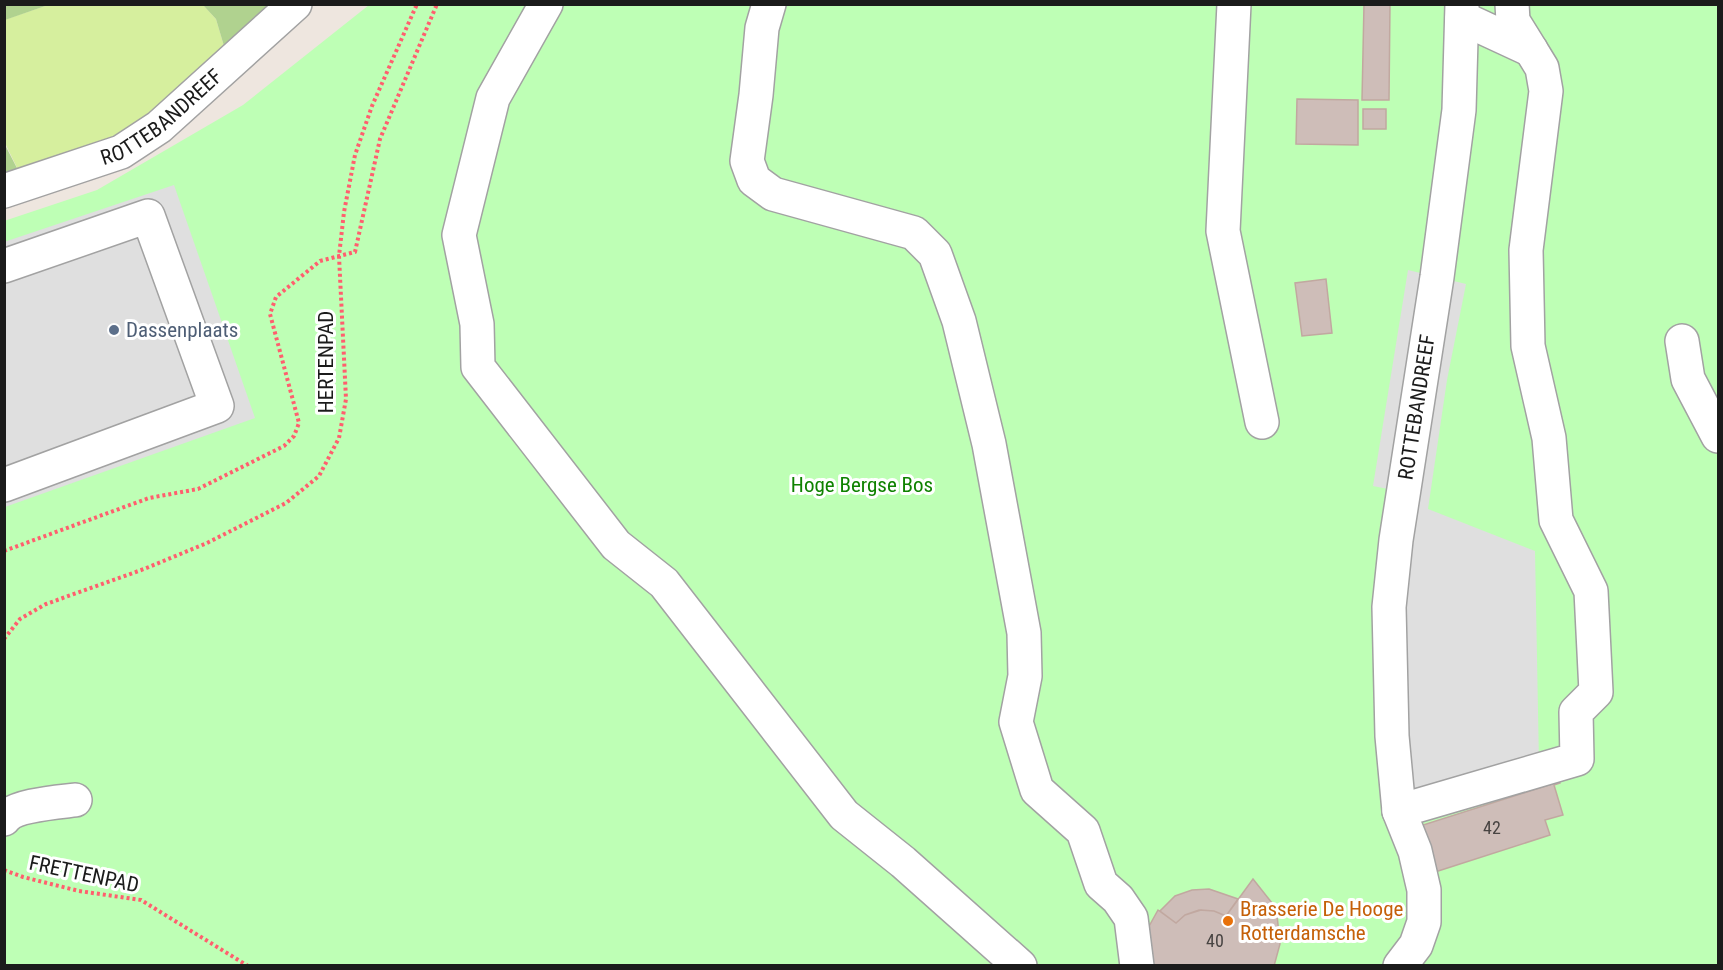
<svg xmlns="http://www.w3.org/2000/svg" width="1723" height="970" viewBox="0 0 1723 970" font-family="'Roboto Condensed',sans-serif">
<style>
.grass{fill:#d6ef9e}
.forest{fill:#b0d28f}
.park{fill:#beffb5}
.parking{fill:#dfdfdf}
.building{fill:#cebdb8;stroke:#c1a8a0;stroke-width:1.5}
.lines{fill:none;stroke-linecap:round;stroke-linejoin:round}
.minor-casing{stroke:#a2a2a2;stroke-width:36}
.path{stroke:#ff5f6e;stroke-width:4;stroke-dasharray:3 3;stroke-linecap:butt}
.minor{stroke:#fff;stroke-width:33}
.service-dot{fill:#5c6f8a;stroke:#fff;stroke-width:2}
.food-dot{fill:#e8710a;stroke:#fff;stroke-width:2}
.labels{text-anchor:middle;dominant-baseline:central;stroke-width:6;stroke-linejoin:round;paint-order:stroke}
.number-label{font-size:18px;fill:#484442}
.street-label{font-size:21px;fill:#1b1b1b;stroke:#fff}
.service-label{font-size:21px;fill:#4e5e75;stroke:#fff;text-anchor:start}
.park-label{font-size:21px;fill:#0f8200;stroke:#fff}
.food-label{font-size:21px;fill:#c56008;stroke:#fff;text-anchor:start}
</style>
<rect width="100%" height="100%" fill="#eee6df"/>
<!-- grass -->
<path class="grass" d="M48,5H203L216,19L224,46L154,115L86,153L21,176L5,143L4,20Z"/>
<!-- forest -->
<path class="forest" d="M5,4H48V5L5,20Z
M203,5H278L224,46L216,19Z
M4,143L21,176L4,181Z"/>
<!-- park -->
<path class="park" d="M369,5H1718V965H5L4,221L97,190L243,105Z"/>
<!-- parking -->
<path class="parking" d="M174,185L255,418L5,507L4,242Z
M1408,270L1466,284L1447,380L1428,509L1535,551L1539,764L1399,811L1393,490L1373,486Z"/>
<!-- building -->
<path class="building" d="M1364,4H1390L1389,100H1362Z
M1297,99L1358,100V145L1296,144Z
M1363,109H1386V129H1363Z
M1326,279L1332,333L1302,336L1295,283Z
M1557,771L1560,783L1554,785L1563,815L1545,820L1550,835L1435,872L1420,826L1552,784L1549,774Z
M1253,879L1272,903L1277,915L1280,944L1274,966H1149L1147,930L1158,910L1176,923L1185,915L1199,910L1214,911L1226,916Z
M1209,889L1238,899L1226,916L1214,911L1201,910L1185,915L1176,923L1160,911L1175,896L1192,890Z"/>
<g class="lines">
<defs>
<g id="minor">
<path d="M546,4L493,98L459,235L477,324L478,367L616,545L664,583L844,815L903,862L1020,966"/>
<path d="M769,4L762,28L756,95L747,161L754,180L773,194L914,233L935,254L959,321L989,444L1024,633L1025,676L1016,722L1037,790L1083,831L1101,884L1118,899L1131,918L1137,966"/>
<path d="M1234,4L1223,231L1262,422"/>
<path d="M1462,18L1531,50L1513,21L1512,4"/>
<path id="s1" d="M4,191L121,152L159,127L295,4"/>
<path d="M4,266L148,216L217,406L4,485"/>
<path d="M1682,341L1688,379L1718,436"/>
<path d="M1399,811L1577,759L1576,712L1596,692L1591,591L1556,520L1549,438L1528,346L1526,250L1546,91L1542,68L1531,50"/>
<path d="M4,819C14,805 59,802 75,800"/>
<path id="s2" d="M1400,966L1416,945L1424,922V890L1415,851L1399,811L1392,736L1389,607L1396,540L1437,277L1459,110L1462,4"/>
</g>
</defs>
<!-- minor casing -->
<use href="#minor" class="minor-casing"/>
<!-- path -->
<path class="path" d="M4,551L149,498L198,489L284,446L294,436L299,423L270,314L276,297L320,261L355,252L380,139L437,4
M4,639L20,619L46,604L144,569L207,543L286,503L319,476L339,438L346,399L339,256L344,212L355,155L372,106L417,4
M4,870L23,877L79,891L141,900L248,966"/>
<!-- minor -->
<use href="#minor" class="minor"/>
</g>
<!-- markers -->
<circle class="service-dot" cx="114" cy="330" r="6"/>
<circle class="food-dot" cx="1228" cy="921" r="6"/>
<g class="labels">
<!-- number labels -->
<g class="number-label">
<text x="1492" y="827">42</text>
<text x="1215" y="940">40</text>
</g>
<!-- street labels -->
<g class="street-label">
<text stroke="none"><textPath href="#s1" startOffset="176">ROTTEBANDREEF</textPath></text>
<text transform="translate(326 362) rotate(-90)">HERTENPAD</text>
<text stroke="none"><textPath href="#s2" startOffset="572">ROTTEBANDREEF</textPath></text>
<text transform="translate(84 874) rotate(12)">FRETTENPAD</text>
</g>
<!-- service labels -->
<g class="service-label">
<text x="126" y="330">Dassenplaats</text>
</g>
<!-- park labels -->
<g class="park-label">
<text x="862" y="485">Hoge Bergse Bos</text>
</g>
<!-- food labels -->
<g class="food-label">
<text x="1240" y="909">Brasserie De Hooge<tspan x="1240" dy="24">Rotterdamsche</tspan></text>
</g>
</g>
<!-- border -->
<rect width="1723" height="970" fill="none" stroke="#1b1b1b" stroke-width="12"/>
</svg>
